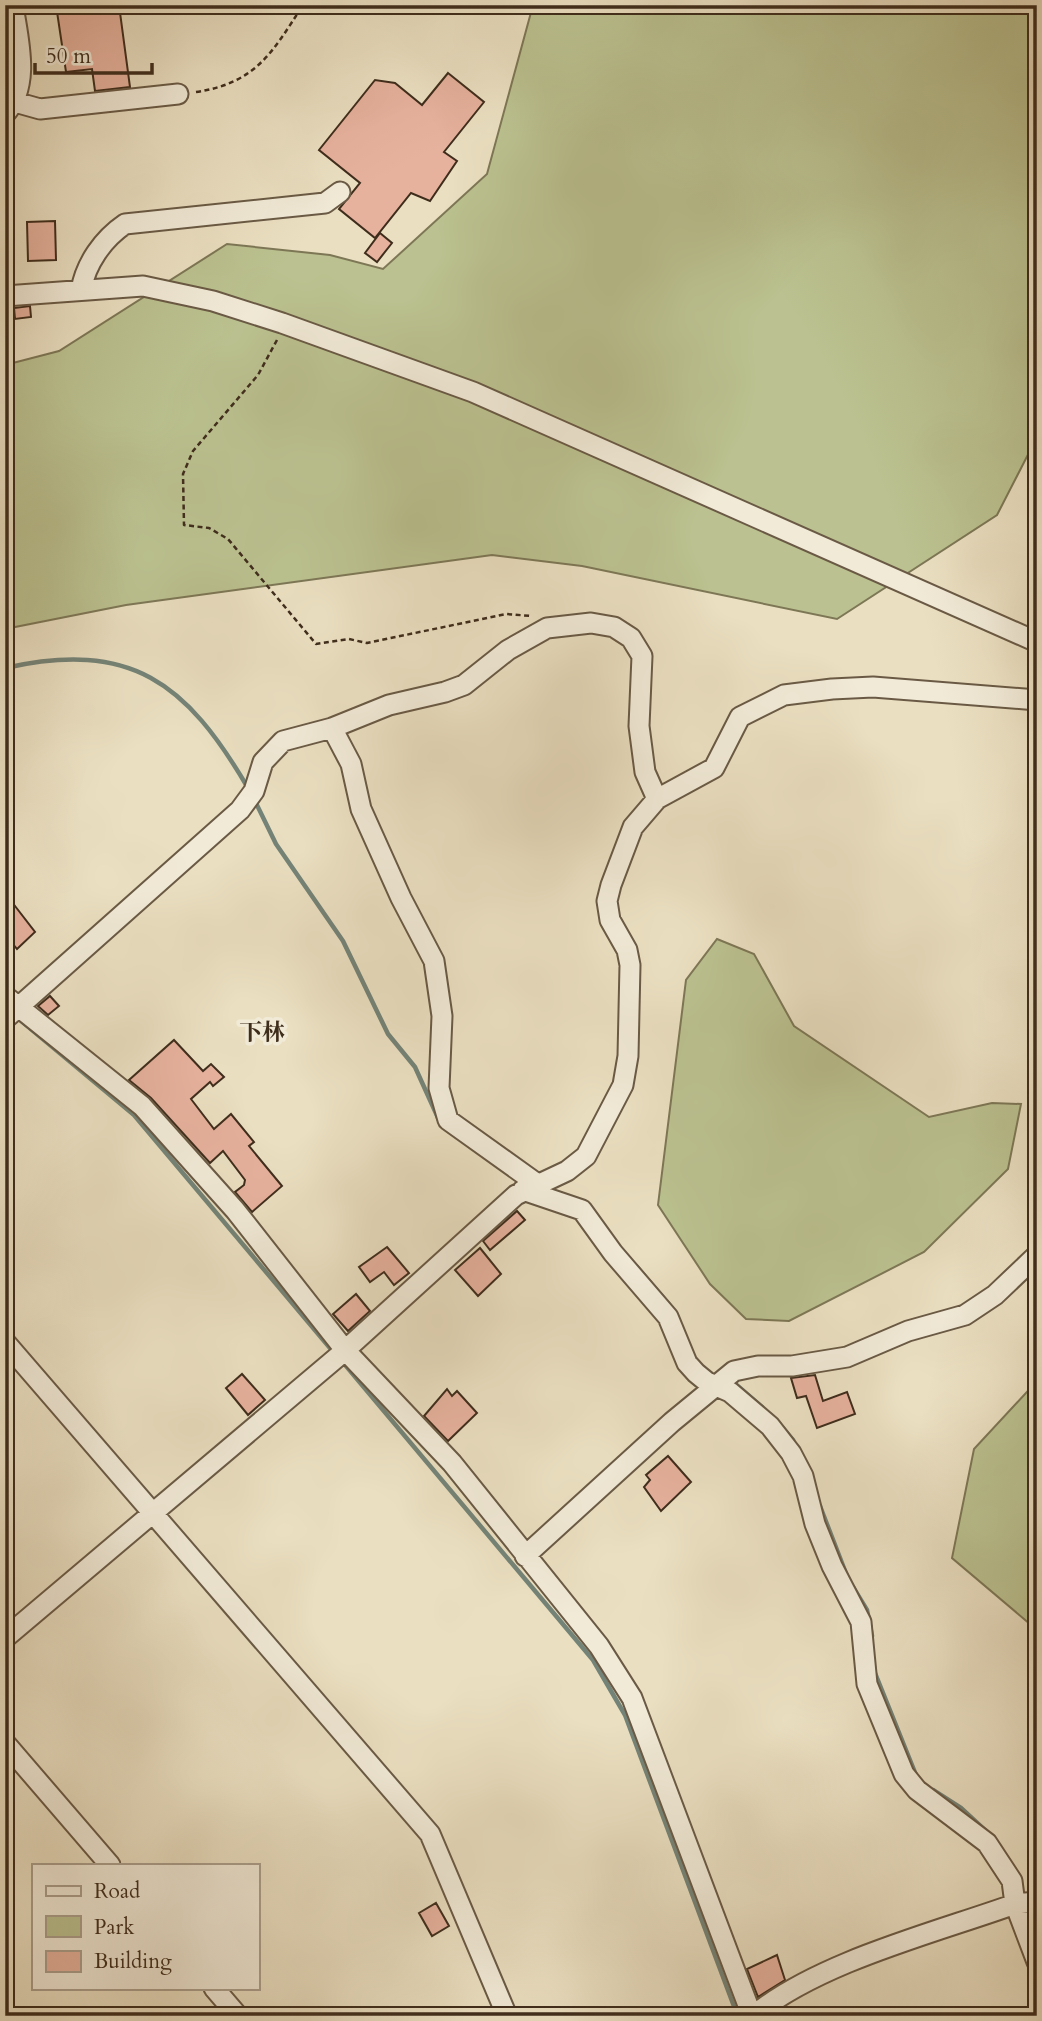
<svg xmlns="http://www.w3.org/2000/svg" width="1042" height="2021" viewBox="0 0 1042 2021" font-family="Cardo,'Noto Serif JP',serif">
<style>
.green{fill:#bbc190;stroke:#7d7756;stroke-width:2}
.lines{fill:none;stroke-linecap:round;stroke-linejoin:round}
.stream{stroke:#748377;stroke-width:4.5}
.building{fill:#e6b19d;stroke:#3f2d1c;stroke-width:2}
.minor-casing{stroke:#6a5a45;stroke-width:23}
.path{stroke:#3f2d1c;stroke-width:2.5;stroke-dasharray:5 3.5;stroke-linecap:butt}
.minor{stroke:#f1ead7;stroke-width:19}
.labels{text-anchor:middle;dominant-baseline:central;stroke-width:7;stroke-linejoin:round;paint-order:stroke}
.neighbourhood-label{font-size:23px;font-weight:bold;fill:#3f2d1c;stroke:#f1ead7}
</style>
<rect width="100%" height="100%" fill="#eadfc1"/>
<filter id="stains"><feTurbulence type="fractalNoise" baseFrequency=".00286" numOctaves="4"/><feColorMatrix values="0 0 0 0 .2 0 0 0 0 .09 0 0 0 0 .02 0 0 0 .5 -.17"/></filter>
<radialGradient id="worn" r=".72"><stop offset=".6" stop-color="#630" stop-opacity="0"/><stop offset="1" stop-color="#630" stop-opacity=".3"/></radialGradient>
<!-- green -->
<path class="green" d="M533,5H1037V437L997,515L837,619L582,566L492,555L126,605L5,629V365L59,351L227,244L330,255L383,269L487,174Z
M717,939L754,954L794,1026L929,1117L992,1103L1021,1104L1008,1169L924,1252L789,1321L746,1319L710,1284L658,1205L686,980Z
M1037,1381V1630L952,1558L974,1449Z"/>
<g class="lines">
<!-- stream -->
<path class="stream" d="M5,668C131,640 186,682 248,788
M254,799L276,844L343,941L388,1034L415,1067L439,1120
M20,1020L134,1115L335,1354
M637,1267L672,1308
M341,1360L593,1660L625,1715L735,2009
M732,1381L762,1407
M776,1420L793,1440
M820,1506L847,1576
M853,1587L867,1610L872,1636
M875,1673L916,1775
M933,1790L961,1808L987,1832"/>
</g>
<!-- building -->
<path class="building" d="M56,5H119L130,87L95,91L92,69L66,72Z
M448,73L484,102L444,152L457,161L430,201L411,193L375,238L339,209L360,183L319,150L375,80L395,83L422,105Z
M55,221L56,260L28,261L27,222Z
M380,233L392,243L377,262L365,253Z
M30,306L31,317L15,319L14,308Z
M15,906L35,932L17,949L5,934V916Z
M50,996L59,1006L48,1015L38,1006Z
M174,1040L203,1071L211,1064L224,1077L213,1086L210,1082L191,1099L214,1129L231,1114L254,1142L249,1146L282,1186L252,1212L235,1192L244,1185L245,1180L223,1151L210,1163L151,1098L129,1080Z
M517,1211L525,1220L490,1250L483,1241Z
M387,1247L409,1273L394,1285L384,1272L370,1282L359,1267Z
M480,1248L501,1274L478,1296L455,1270Z
M356,1294L370,1311L348,1331L333,1314Z
M242,1374L265,1400L248,1415L226,1388Z
M815,1375L823,1401L847,1392L855,1414L817,1428L806,1396L797,1398L791,1378Z
M447,1389L452,1396L457,1391L477,1413L448,1441L424,1416Z
M668,1456L691,1482L661,1511L644,1487L650,1480L646,1475Z
M436,1903L449,1926L432,1936L419,1913Z
M777,1955L785,1980L758,1997L747,1969Z"/>
<g class="lines">
<defs>
<path id="minor" d="M15,102L40,109L178,94
M5,114C31,84 18,40 13,5
M81,290C86,263 103,239 125,224L325,203L340,192
M5,296L143,286L213,301L282,323L473,392L1037,642
M332,728L351,764L361,809L401,898L434,961L442,1016L439,1088L448,1120L536,1183
M5,996L142,1106L235,1210L345,1350L452,1463L599,1646L632,1698L752,2016
M5,1019L240,810L254,791L263,762L283,741L332,728L389,705L445,692L464,685L508,650L547,628L591,623L614,627L631,638L642,656L639,726L645,772L657,799
M523,1190L582,1210L613,1253L668,1317L687,1363L696,1373L707,1382L730,1392L770,1426L791,1453L803,1476L815,1524L832,1566L861,1622L867,1684L904,1774L917,1790L987,1843L1012,1881L1015,1904L1037,1962
M5,1342L430,1834L507,2016
M525,1556L672,1422L734,1371L758,1366H792L847,1357L908,1331L965,1315L995,1295L1037,1255
M5,1638L341,1354L516,1195L567,1171L586,1156L623,1085L628,1056L630,965L627,950L610,920L607,901L611,885L633,827L657,799L714,768L740,717L784,695L832,689L873,687L1037,700
M5,1743L110,1865
M214,1988L238,2016
M753,2016C818,1962 934,1933 1015,1904L1037,1902"/>
</defs>
<!-- minor casing -->
<use href="#minor" class="minor-casing"/>
<!-- path -->
<path class="path" d="M196,92C256,83 272,53 303,5
M277,340L258,375L193,451L183,474L184,525L209,528L228,539L316,644L349,639L367,643L506,614L532,616"/>
<!-- minor -->
<use href="#minor" class="minor"/>
</g>
<g class="labels">
<!-- neighbourhood labels -->
<g class="neighbourhood-label">
<text x="262" y="1032">下林</text>
</g>
</g>
<!-- margin -->
<rect width="1042" height="2021" fill="none" stroke="#eadfc1" stroke-width="28"/>
<rect x="7" y="7" width="1028" height="2007" fill="none" stroke="#3f2d1c" stroke-width="3.5"/>
<rect x="14" y="14" width="1014" height="1993" fill="none" stroke="#3f2d1c" stroke-width="2"/>
<!-- legend -->
<rect x="32" y="1864" width="228" height="126" fill="#f1ead7" stroke="#aa9e8c" stroke-width="2"/>
<rect x="46" y="1886" width="35" height="10" fill="#f1ead7" stroke="#aa9e8c" stroke-width="2"/>
<text x="94" y="1898" font-size="21" fill="#3f2d1c">Road</text>
<rect x="46" y="1916" width="35" height="21" fill="#bbc190" stroke="#aa9e8c" stroke-width="2"/>
<text x="94" y="1934" font-size="21" fill="#3f2d1c">Park</text>
<rect x="46" y="1951" width="35" height="21" fill="#e6b19d" stroke="#aa9e8c" stroke-width="2"/>
<text x="94" y="1968" font-size="21" fill="#3f2d1c">Building</text>
<!-- scale -->
<path d="M35 63v10h117v-10" fill="none" stroke="#3f2d1c" stroke-width="3.5"/>
<text x="46" y="63" font-size="21" fill="#3f2d1c" stroke="#f1ead7" stroke-width="5" paint-order="stroke">50 m</text>
<rect width="100%" height="100%" filter="url(#stains)"/>
<rect width="100%" height="100%" fill="url(#worn)"/>
</svg>
